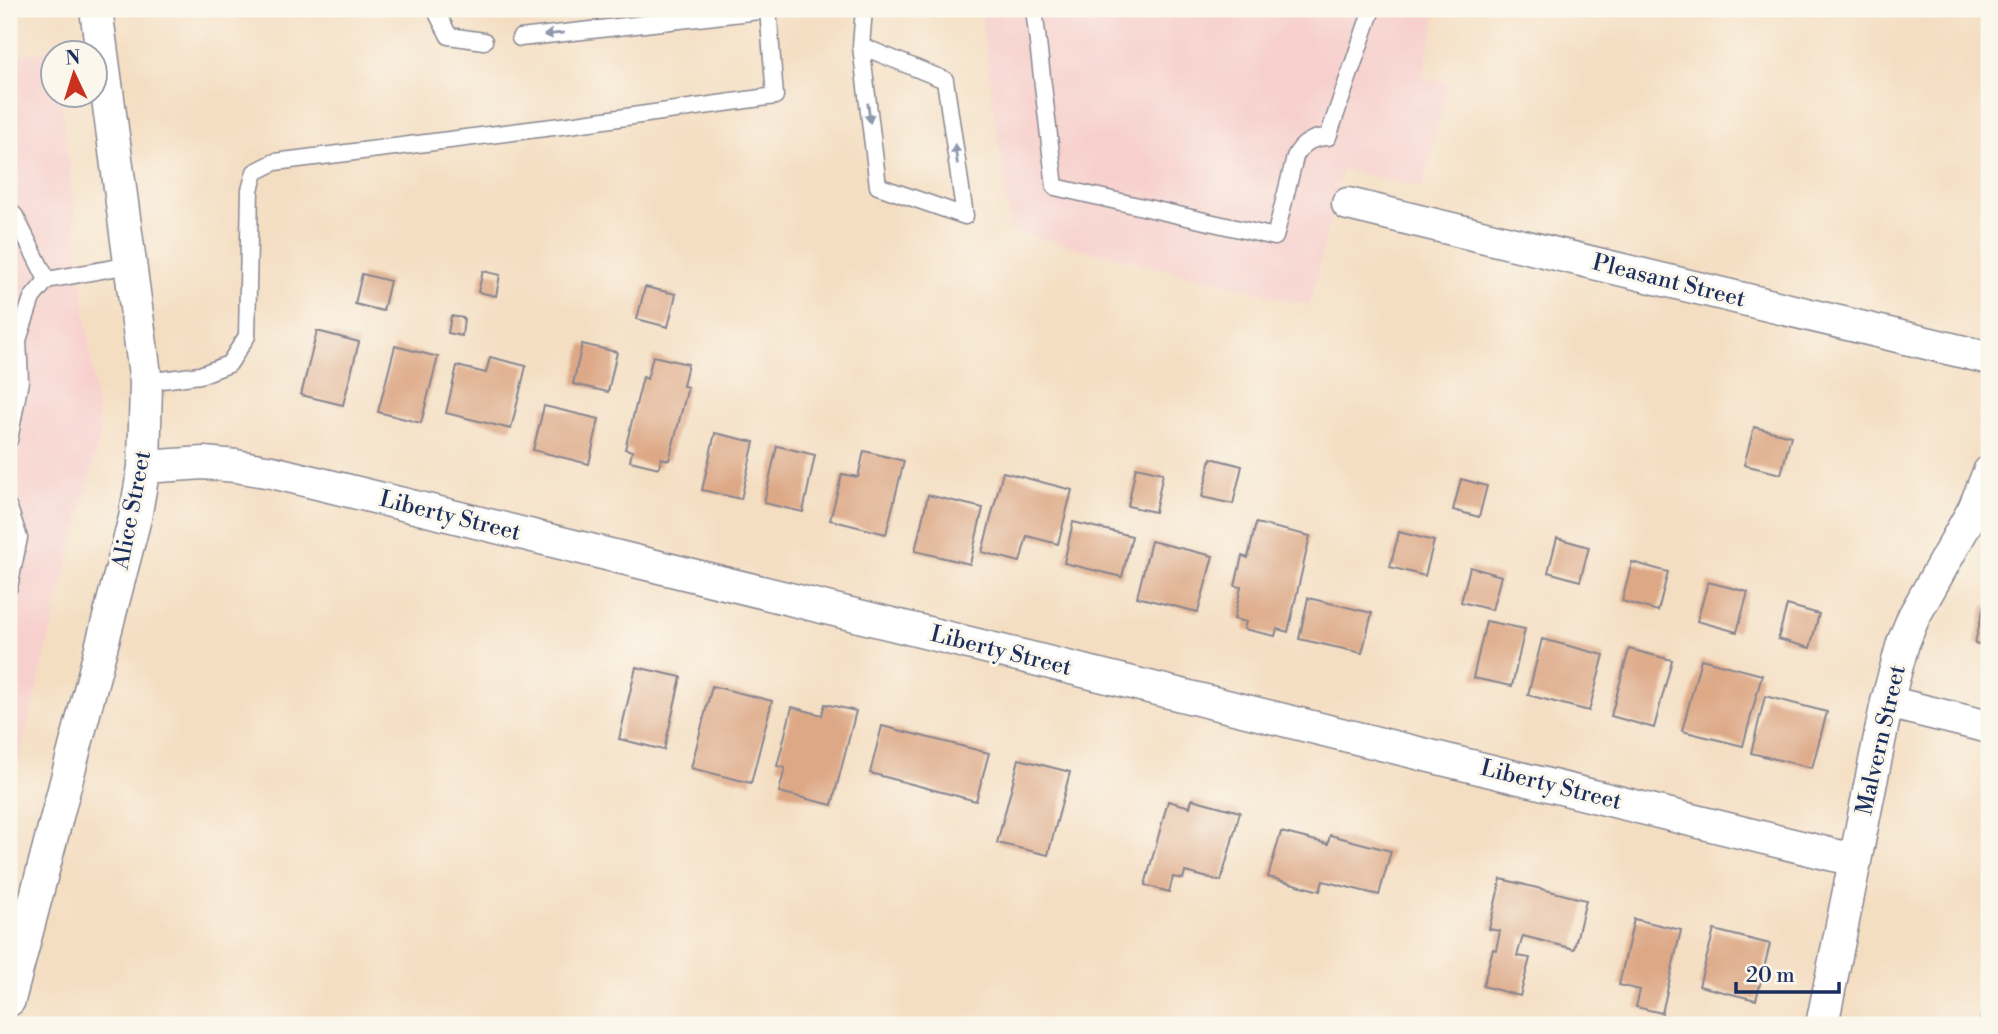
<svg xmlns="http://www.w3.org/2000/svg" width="1998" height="1034" viewBox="0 0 1998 1034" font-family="'Libre Bodoni',serif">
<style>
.built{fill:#f7d0cd}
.building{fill:#dda886}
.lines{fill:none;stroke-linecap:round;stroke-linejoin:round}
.lane-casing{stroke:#888690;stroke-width:19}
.street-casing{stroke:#888690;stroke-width:35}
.lane{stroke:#fff;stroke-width:16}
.street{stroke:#fff;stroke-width:32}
.oneway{fill:#8d97ae}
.labels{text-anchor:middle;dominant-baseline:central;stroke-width:6;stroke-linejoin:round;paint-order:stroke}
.street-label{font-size:23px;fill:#1b2f5e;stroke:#fbf7ec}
</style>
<rect width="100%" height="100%" fill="#fbf7ec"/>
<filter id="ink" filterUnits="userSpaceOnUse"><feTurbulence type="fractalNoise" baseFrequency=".0143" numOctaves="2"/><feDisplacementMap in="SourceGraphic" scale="14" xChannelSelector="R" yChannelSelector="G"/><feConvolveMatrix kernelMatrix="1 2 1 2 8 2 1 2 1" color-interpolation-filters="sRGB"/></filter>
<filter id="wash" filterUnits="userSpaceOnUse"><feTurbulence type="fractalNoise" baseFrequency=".00686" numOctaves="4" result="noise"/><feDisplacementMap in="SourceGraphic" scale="28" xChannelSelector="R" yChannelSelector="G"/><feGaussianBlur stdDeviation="1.57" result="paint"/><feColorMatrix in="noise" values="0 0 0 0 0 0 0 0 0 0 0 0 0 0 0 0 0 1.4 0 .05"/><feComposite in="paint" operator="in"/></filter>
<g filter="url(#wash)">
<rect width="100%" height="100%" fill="#f4dec2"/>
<!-- built -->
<path class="built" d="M980,9H1438L1422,77L1448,83L1423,188L1342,169L1310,305L1011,231Z
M55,50L56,52H52V94L61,95L100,437L10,795L9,56Z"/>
<g id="blocks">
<!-- building -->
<path class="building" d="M483,271L500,275L496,296L478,292Z
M362,274L390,281L383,311L355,304Z
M645,287L676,294L668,327L637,319Z
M451,316L464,318L462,336L448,333Z
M317,331L359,342L343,405L301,395Z
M582,344L617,352L608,392L573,384Z
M395,346L438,357L421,423L378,412Z
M653,356L688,364L683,386L688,387L669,460L661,458L659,468L630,461L632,451L625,449L643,377L647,379Z
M490,357L526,366L511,429L446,413L457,366L486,373Z
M544,406L599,419L589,464L533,450Z
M1754,427L1791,436L1781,474L1744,465Z
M715,433L754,442L741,499L702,490Z
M777,446L815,455L803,512L764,503Z
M864,451L904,461L886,534L830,520L842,474L858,477Z
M1211,458L1242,466L1233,504L1202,497Z
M1136,467L1163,473L1155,512L1128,506Z
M1003,472L1072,490L1058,544L1027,536L1020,562L982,552Z
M1461,479L1487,486L1479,517L1453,510Z
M928,495L983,508L970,564L915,551Z
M1073,522L1132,536L1122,577L1064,563Z
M1256,523L1310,536L1288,632L1277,629L1275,636L1244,629L1246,622L1234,619L1241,587L1235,586L1242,556L1248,558Z
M1399,532L1434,541L1425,576L1390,567Z
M1557,538L1589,547L1580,581L1548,572Z
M1151,541L1213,556L1198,612L1137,597Z
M1632,562L1668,572L1658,611L1622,601Z
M1470,567L1501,576L1492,610L1461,602Z
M1708,582L1748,592L1737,632L1697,621Z
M1308,598L1372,613L1362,653L1299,639Z
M1787,605L1819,614L1810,648L1778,639Z
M1984,605L1989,606V647L1975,643Z
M1486,621L1525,629L1512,686L1473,678Z
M1542,639L1604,655L1589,711L1528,695Z
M1629,649L1672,660L1654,728L1611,716Z
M1701,659L1762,675L1743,746L1682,731Z
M636,667L681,677L664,750L619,739Z
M712,686L772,701L751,783L691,768Z
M1765,696L1827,712L1812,768L1751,753Z
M825,704L856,711L832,805L779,792L785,768L777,766L792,707L822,715Z
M882,726L989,753L976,801L870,773Z
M1019,759L1070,772L1048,855L997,843Z
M1192,799L1240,812L1221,881L1185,872L1183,879L1173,877L1169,892L1145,885L1168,801L1190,807Z
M1281,832L1328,844L1330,835L1391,851L1379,895L1323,881L1320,891L1268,877Z
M1501,879L1586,900L1574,949L1523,936L1517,956L1530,958L1520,996L1483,986L1493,949L1496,950L1500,931L1489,929Z
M1634,919L1681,930L1662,1013L1636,1007L1640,990L1619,985Z
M1714,930L1770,944L1756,1000L1699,986Z
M1988,987L1989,1025H1979Z"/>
</g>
</g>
<g filter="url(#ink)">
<use href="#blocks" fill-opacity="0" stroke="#888690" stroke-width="2"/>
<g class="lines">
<defs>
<path id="lane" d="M437,9L438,15L449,36L484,41
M1034,9L1055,187L1275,237L1295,157C1301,144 1313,137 1328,137L1372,9
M520,38L768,10
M861,46L945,80L965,216L878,186L861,46L864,9
M9,210L15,216L47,280
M146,382L200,375L229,364L247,336L250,190L255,172L275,162L569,125L775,96L768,9
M9,440L20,381L18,340L32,298L47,280L130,265
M9,508L19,538L9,587"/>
<path id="street" d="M1348,204L1989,358
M144,467L204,463L236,466L272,472L1854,860
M1887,702L1989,727
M9,1000L135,518L144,467L146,382L96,9
M1822,1025L1887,702L1903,643L1914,616L1974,509L1989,472"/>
</defs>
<!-- lane casing -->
<use href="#lane" class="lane-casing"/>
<!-- street casing -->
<use href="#street" class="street-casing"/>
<!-- lane -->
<use href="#lane" class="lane"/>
<!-- street -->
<use href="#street" class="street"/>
</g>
<!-- one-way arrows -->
<defs><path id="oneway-solid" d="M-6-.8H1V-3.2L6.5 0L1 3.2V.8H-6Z" transform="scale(1.75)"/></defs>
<g class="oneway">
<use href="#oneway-solid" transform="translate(554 34) rotate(174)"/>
<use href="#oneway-solid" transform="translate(869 113) rotate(83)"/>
<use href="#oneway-solid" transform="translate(956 154) rotate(-98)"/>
</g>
</g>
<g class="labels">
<!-- street labels -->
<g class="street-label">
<text transform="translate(1669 281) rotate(14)">Pleasant Street</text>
<text transform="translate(132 510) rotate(-79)">Alice Street</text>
<text transform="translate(450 516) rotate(14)">Liberty Street</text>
<text transform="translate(1001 651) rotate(14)">Liberty Street</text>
<text transform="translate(1881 740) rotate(-77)">Malvern Street</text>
<text transform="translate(1551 785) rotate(14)">Liberty Street</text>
</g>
</g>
<!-- margin -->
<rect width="1998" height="1034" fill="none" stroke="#fbf7ec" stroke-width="35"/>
<!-- north arrow -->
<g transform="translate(74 74) rotate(356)"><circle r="33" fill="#fbf7ec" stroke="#a1a7b3" stroke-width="2"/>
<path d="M0-5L12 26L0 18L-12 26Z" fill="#c8321e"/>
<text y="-10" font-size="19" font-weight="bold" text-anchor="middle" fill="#1b2f5e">N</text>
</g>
<!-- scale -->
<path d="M1736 982v10h103v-10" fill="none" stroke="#1b2f5e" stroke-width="3.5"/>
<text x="1746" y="982" font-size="21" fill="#1b2f5e" stroke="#fbf7ec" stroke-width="5" paint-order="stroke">20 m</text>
</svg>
